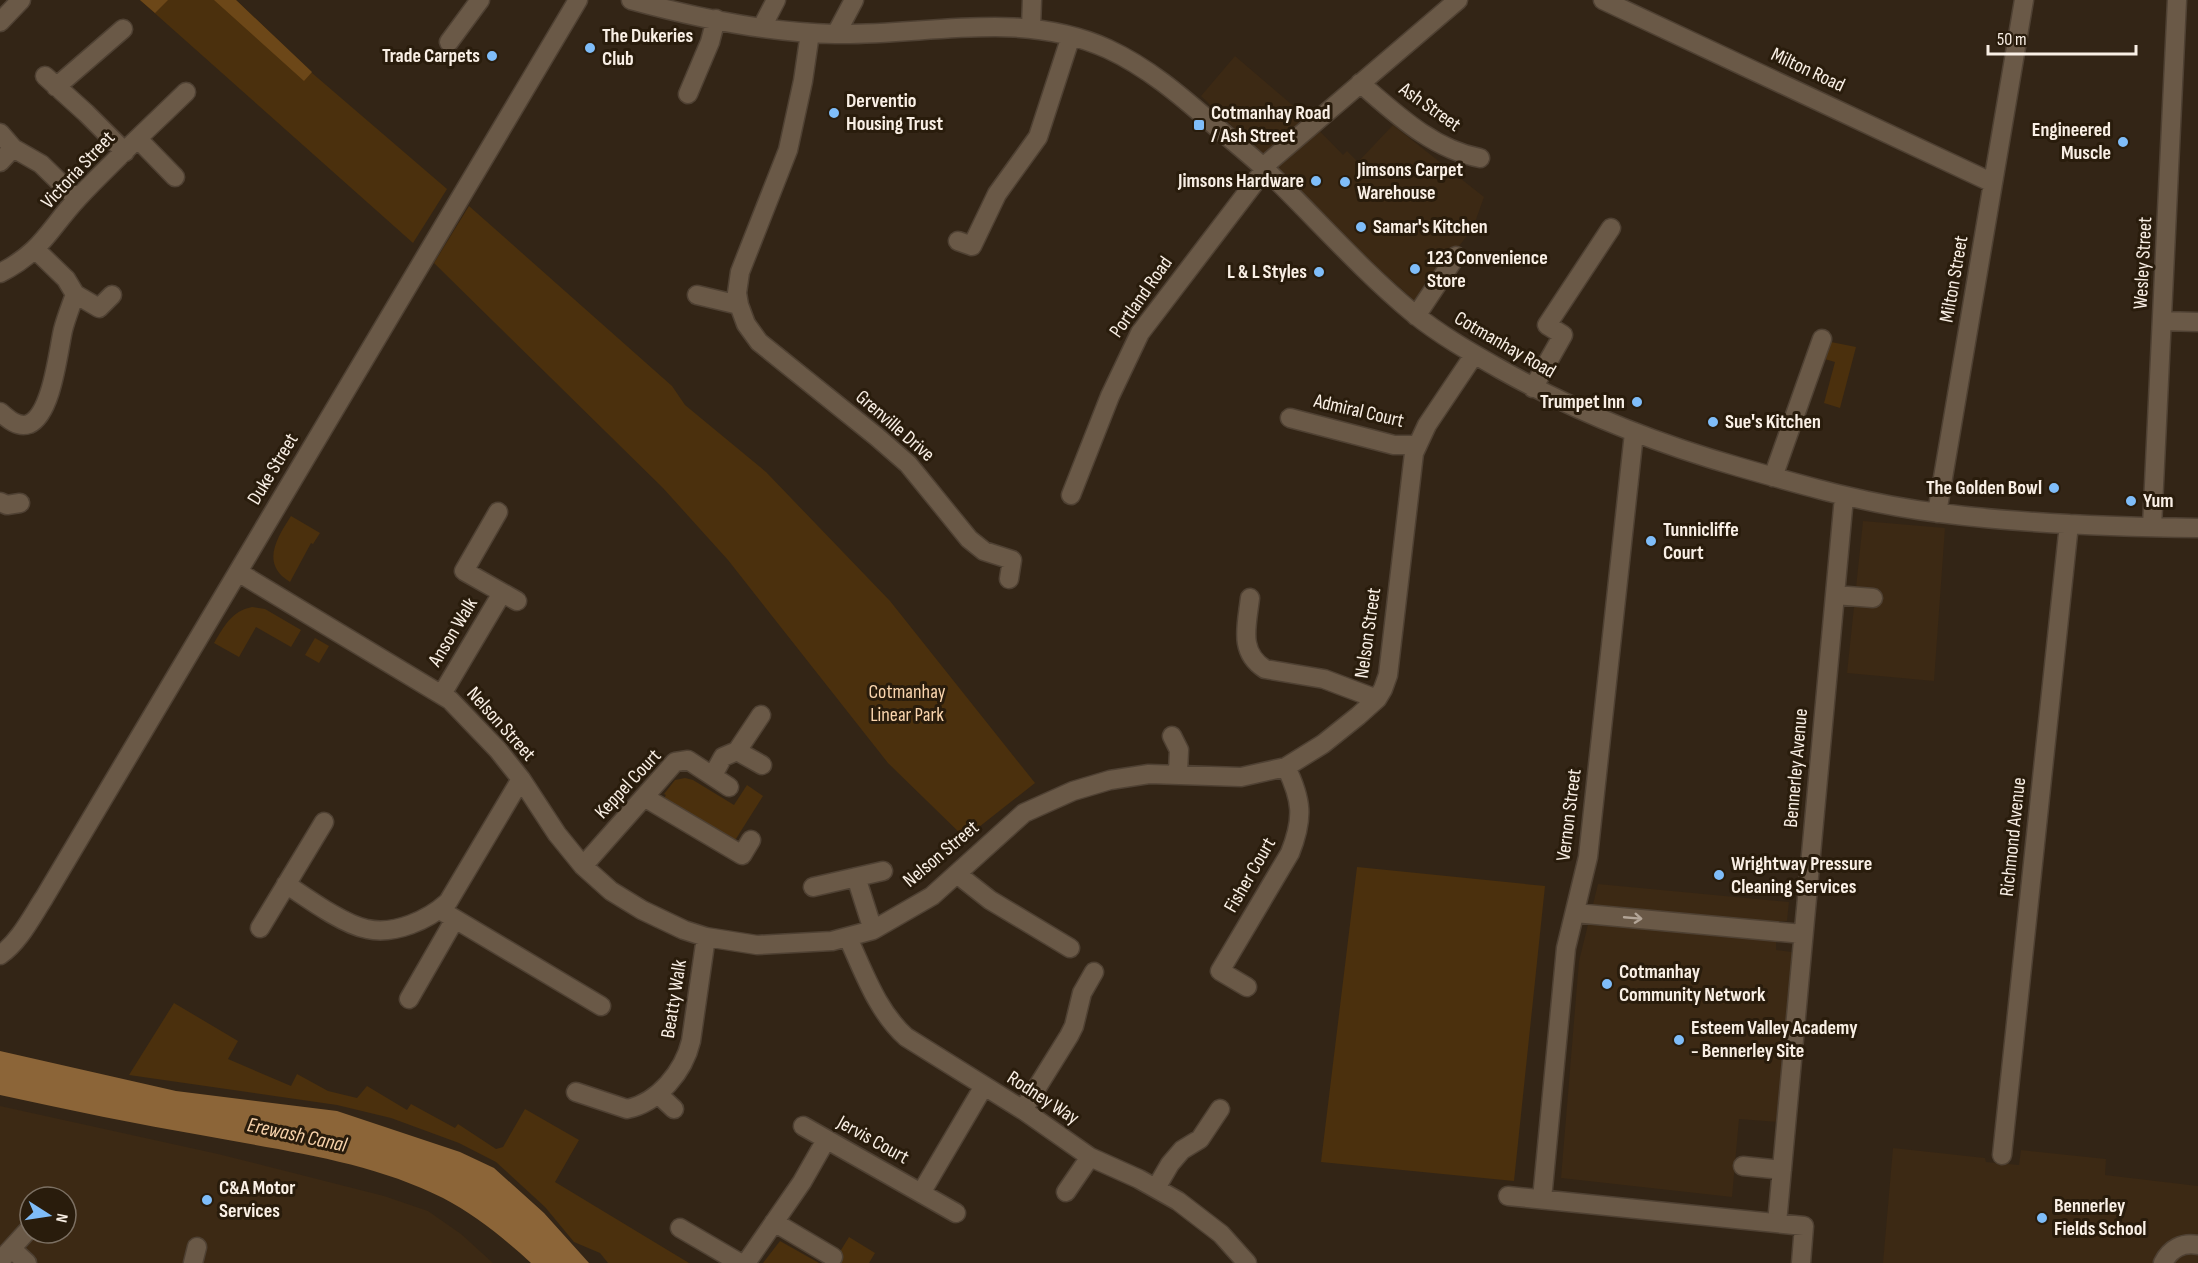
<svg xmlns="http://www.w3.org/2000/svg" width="2198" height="1263" viewBox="0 0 2198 1263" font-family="'Sofia Sans Condensed',sans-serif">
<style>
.built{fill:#3c2914;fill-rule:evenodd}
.green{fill:#4b300d}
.forest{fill:#6c4718}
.water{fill:#8c6538}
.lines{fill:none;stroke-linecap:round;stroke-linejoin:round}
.minor-casing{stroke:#4f4133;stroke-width:21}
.minor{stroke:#6a5947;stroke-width:18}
.oneway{stroke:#b2a496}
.poi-dot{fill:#7fbdf9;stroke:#291c0c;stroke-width:2}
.labels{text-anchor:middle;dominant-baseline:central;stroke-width:6;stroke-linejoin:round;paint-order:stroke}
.poi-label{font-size:20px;font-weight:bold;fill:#f9efe5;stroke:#291c0c;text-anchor:start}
.street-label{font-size:20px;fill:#f9efe5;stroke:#291c0c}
.park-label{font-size:20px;fill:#fad5ae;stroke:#291c0c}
.water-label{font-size:21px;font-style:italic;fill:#f7d2ab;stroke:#291c0c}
</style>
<rect width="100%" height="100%" fill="#332516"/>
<!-- built -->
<path class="built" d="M1235,56L1304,115L1343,155L1347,151L1358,162L1393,125L1484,197L1473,228L1416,302L1380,270L1201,96Z
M1863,521L1945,528L1934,681L1847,673Z
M1598,884L1789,902L1787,921H1773L1772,940L1776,941V950L1792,952L1778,1122L1739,1119L1732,1197L1561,1178L1579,961Z
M0,1106L218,1154L384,1196L428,1211L461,1234L493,1263H0ZM30,1197H66V1233H30Z
M1893,1148L1985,1158L1986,1162L2019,1165L2021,1150L2106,1159L2105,1175L2198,1186V1263H1883Z"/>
<!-- green -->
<path class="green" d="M140,0H236L312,73L447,189L413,243Z
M469,206L672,386L685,405L766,472L890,601L1035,783L965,838L888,763L728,560L663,488L434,263Z
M1831,342L1856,347L1840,408L1824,403L1835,362L1821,358L1826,346Z
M291,516L320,533L313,544L311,543L290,582C260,564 277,538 291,516Z
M252,607L265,609L301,630L291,647L256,627L239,657L214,643C224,627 231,611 252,607Z
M315,638L329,646L319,663L305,655Z
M685,778L693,780L734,805L747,785L763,796L734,842L664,798L666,795L664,794L675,780Z
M1357,867L1545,886L1514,1181L1321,1162Z
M174,1003L238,1041L228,1059L291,1086L297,1074L328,1091L357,1098L367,1086L407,1110L411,1104L455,1128L458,1124L496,1149L503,1147L525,1109L579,1140L555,1182L689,1263H608L600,1253L574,1242L545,1207L496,1162L459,1143L391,1118L337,1105L129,1075Z
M849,1237L875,1253L869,1263H833Z
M780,1241L819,1263H763Z"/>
<!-- forest -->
<path class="forest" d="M140,0H168L155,13Z
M214,0H236L312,72L304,81Z"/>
<!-- water -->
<path class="water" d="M0,1051L176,1091L337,1111L460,1152L494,1168L544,1213L589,1263H531C505,1239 474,1214 443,1198C370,1161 285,1151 206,1136C137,1124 68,1110 0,1095Z"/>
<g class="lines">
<defs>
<path id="minor" d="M631,0C697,18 767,33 835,34C927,36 1020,9 1108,49C1147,67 1180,95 1213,124C1230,139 1248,153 1265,169C1315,217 1360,269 1413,313C1440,335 1470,352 1500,369C1576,412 1655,443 1739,467C1805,486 1871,505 1940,513C2025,524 2112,527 2198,528
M1603,0L1993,183
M0,22L21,0
M762,27L776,0
M1031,28L1032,0
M810,33L803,81L788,150L740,272L737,293L739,305L746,324L759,342L877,437L908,464L969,539L984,551L1012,560L1009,579
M836,34L854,0
M449,42L480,0
M45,76L86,113L125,152
M1360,83C1395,113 1432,149 1480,158
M56,87L123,29
M688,94L710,42L716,19
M0,133L13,148L41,164L77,199
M138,139L175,177
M0,162L13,148
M1263,167L1458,0
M958,241L972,246L997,194L1038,137L1071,36
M36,250L66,279L75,294L99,308L112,295
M0,273C42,252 49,229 78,198C113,161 150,127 186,92
M697,295L739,305
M1416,316L1456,256
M2162,321L2198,322
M1533,388L1563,335L1547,325L1611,228
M0,412C8,419 18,428 29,424C52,414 58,352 63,330C66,318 71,306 75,294
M1290,418L1394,445H1417
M1773,477L1822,339
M1071,495L1110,396L1140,333L1265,169
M0,502L7,505L20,503
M498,512L464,571L517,601
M1937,513L2024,0
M2152,527L2177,0
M238,572L450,700L498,750L521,779L557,834L583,866L611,891L642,910L684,930L706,937L757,945L832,941L873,930L932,896L1024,813L1073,791L1110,780L1149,774L1241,777L1286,767L1323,744L1358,716L1377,699L1383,689L1388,675L1414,453L1427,425L1474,355
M1835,595L1873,598
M1250,598C1247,625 1238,652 1265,669L1324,679L1377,699
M442,694L502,593
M1172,736L1179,750L1178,773
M737,751L762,765
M713,775L723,757L737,751L761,715
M644,797L742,855L751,840
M583,866L675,762L688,760L729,787
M957,874L990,900L1070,948
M856,877L873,930
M286,884C307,898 344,925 367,929C395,935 428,920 448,902L521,779
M813,887L883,871
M440,910L601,1006
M1575,913L1803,934
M260,928L324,822
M848,938C864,972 877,1011 906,1037L1023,1110L1090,1157L1139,1179L1178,1201L1221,1234L1247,1263
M0,955C19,942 31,918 44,898L578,0
M1247,987L1220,971L1290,853C1304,818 1302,800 1286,767
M409,999L455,919
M576,1092L627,1109C658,1103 684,1071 691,1041L706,937
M658,1094L674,1109
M1023,1110L1069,1036L1074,1026L1082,993L1094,972
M803,1126L956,1213
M2002,1155L2069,524
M1743,1166L1782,1170
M1156,1188L1170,1164L1182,1150L1200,1139L1220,1109
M1066,1192L1090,1157
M921,1193L984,1086
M1508,1196L1804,1226L1801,1263
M1542,1199L1566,948L1588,857L1634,433
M774,1222L833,1257
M1777,1223L1844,497
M680,1228L740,1263
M12,1249L27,1263
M0,1261L30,1228
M193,1263L197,1247
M746,1263L802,1182L826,1140
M2163,1263C2170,1249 2182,1242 2198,1245"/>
</defs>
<!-- minor casing -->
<use href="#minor" class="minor-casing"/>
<!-- minor -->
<use href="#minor" class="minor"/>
</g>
<!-- one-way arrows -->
<defs><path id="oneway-shaft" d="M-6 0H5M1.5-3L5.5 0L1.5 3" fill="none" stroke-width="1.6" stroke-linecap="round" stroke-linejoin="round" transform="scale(1.5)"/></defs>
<use class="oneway" href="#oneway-shaft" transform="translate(1633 918) rotate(5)"/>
<!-- markers -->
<g class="poi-dot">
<circle cx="590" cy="48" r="6"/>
<circle cx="492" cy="56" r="6"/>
<circle cx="834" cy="113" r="6"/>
<rect x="1193" y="119" width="12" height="12" rx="3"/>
<circle cx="2123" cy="142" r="6"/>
<circle cx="1316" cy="181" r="6"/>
<circle cx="1345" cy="182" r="6"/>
<circle cx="1361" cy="227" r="6"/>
<circle cx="1415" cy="269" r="6"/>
<circle cx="1319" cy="272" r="6"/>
<circle cx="1637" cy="402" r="6"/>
<circle cx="1713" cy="422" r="6"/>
<circle cx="2054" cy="488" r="6"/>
<circle cx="2131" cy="501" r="6"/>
<circle cx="1651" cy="541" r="6"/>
<circle cx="1719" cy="875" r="6"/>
<circle cx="1607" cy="984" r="6"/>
<circle cx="1679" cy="1040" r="6"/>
<circle cx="207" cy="1200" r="6"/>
<circle cx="2042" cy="1218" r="6"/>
</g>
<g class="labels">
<!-- poi labels -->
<g class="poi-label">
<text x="602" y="36">The Dukeries<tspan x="602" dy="23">Club</tspan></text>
<text x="480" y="56" text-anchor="end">Trade Carpets</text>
<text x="846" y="101">Derventio<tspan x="846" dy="23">Housing Trust</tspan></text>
<text x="1211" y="113">Cotmanhay Road<tspan x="1211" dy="23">/ Ash Street</tspan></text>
<text x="2111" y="130" text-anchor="end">Engineered<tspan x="2111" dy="23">Muscle</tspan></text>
<text x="1357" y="170">Jimsons Carpet<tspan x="1357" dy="23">Warehouse</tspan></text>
<text x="1304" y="181" text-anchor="end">Jimsons Hardware</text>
<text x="1373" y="227">Samar's Kitchen</text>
<text x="1427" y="258">123 Convenience<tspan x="1427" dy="23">Store</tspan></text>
<text x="1307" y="272" text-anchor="end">L &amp; L Styles</text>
<text x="1625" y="402" text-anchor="end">Trumpet Inn</text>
<text x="1725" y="422">Sue's Kitchen</text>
<text x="2042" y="488" text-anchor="end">The Golden Bowl</text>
<text x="2143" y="501">Yum</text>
<text x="1663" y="530">Tunnicliffe<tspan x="1663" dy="23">Court</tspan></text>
<text x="1731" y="864">Wrightway Pressure<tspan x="1731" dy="23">Cleaning Services</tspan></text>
<text x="1619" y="972">Cotmanhay<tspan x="1619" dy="23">Community Network</tspan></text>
<text x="1691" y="1028">Esteem Valley Academy<tspan x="1691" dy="23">- Bennerley Site</tspan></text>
<text x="219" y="1188">C&amp;A Motor<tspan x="219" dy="23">Services</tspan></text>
<text x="2054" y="1206">Bennerley<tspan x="2054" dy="23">Fields School</tspan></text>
</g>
<!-- street labels -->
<g class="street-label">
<text transform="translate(1808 70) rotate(25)">Milton Road</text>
<text transform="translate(1430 107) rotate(35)">Ash Street</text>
<text transform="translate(78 170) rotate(-47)">Victoria Street</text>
<text transform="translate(2143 263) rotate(-87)">Wesley Street</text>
<text transform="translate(1954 279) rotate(-80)">Milton Street</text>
<text transform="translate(1141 297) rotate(-55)">Portland Road</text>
<text transform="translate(1505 345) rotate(30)">Cotmanhay Road</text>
<text transform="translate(1359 411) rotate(13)">Admiral Court</text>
<text transform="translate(895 426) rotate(41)">Grenville Drive</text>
<text transform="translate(273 469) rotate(-59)">Duke Street</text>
<text transform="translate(453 632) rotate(-59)">Anson Walk</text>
<text transform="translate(1368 633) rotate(-82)">Nelson Street</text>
<text transform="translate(501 724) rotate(48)">Nelson Street</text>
<text transform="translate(1796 768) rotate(-85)">Bennerley Avenue</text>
<text transform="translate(628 784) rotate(-47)">Keppel Court</text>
<text transform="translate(1569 815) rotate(-83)">Vernon Street</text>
<text transform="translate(2013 837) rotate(-84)">Richmond Avenue</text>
<text transform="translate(941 854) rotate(-40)">Nelson Street</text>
<text transform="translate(1250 875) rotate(-60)">Fisher Court</text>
<text transform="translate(674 999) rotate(-81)">Beatty Walk</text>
<text transform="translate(1043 1098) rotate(33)">Rodney Way</text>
<text transform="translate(873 1140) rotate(29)">Jervis Court</text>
</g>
<!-- park labels -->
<g class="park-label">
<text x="907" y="692">Cotmanhay<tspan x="907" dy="23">Linear Park</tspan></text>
</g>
<!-- water labels -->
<g class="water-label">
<text transform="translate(297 1135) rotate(12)">Erewash Canal</text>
</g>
</g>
<!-- north arrow -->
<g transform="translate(48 1215) rotate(102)"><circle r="28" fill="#291c0c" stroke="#7c7063" stroke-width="1.5"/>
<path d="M0-4.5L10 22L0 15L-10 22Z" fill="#7fbdf9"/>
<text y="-9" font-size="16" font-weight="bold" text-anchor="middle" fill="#f9efe5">N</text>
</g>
<!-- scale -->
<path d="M1988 45v9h148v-9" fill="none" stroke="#f9efe5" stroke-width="3"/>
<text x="1997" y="45" font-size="18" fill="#f9efe5" stroke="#291c0c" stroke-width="4.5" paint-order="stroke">50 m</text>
</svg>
